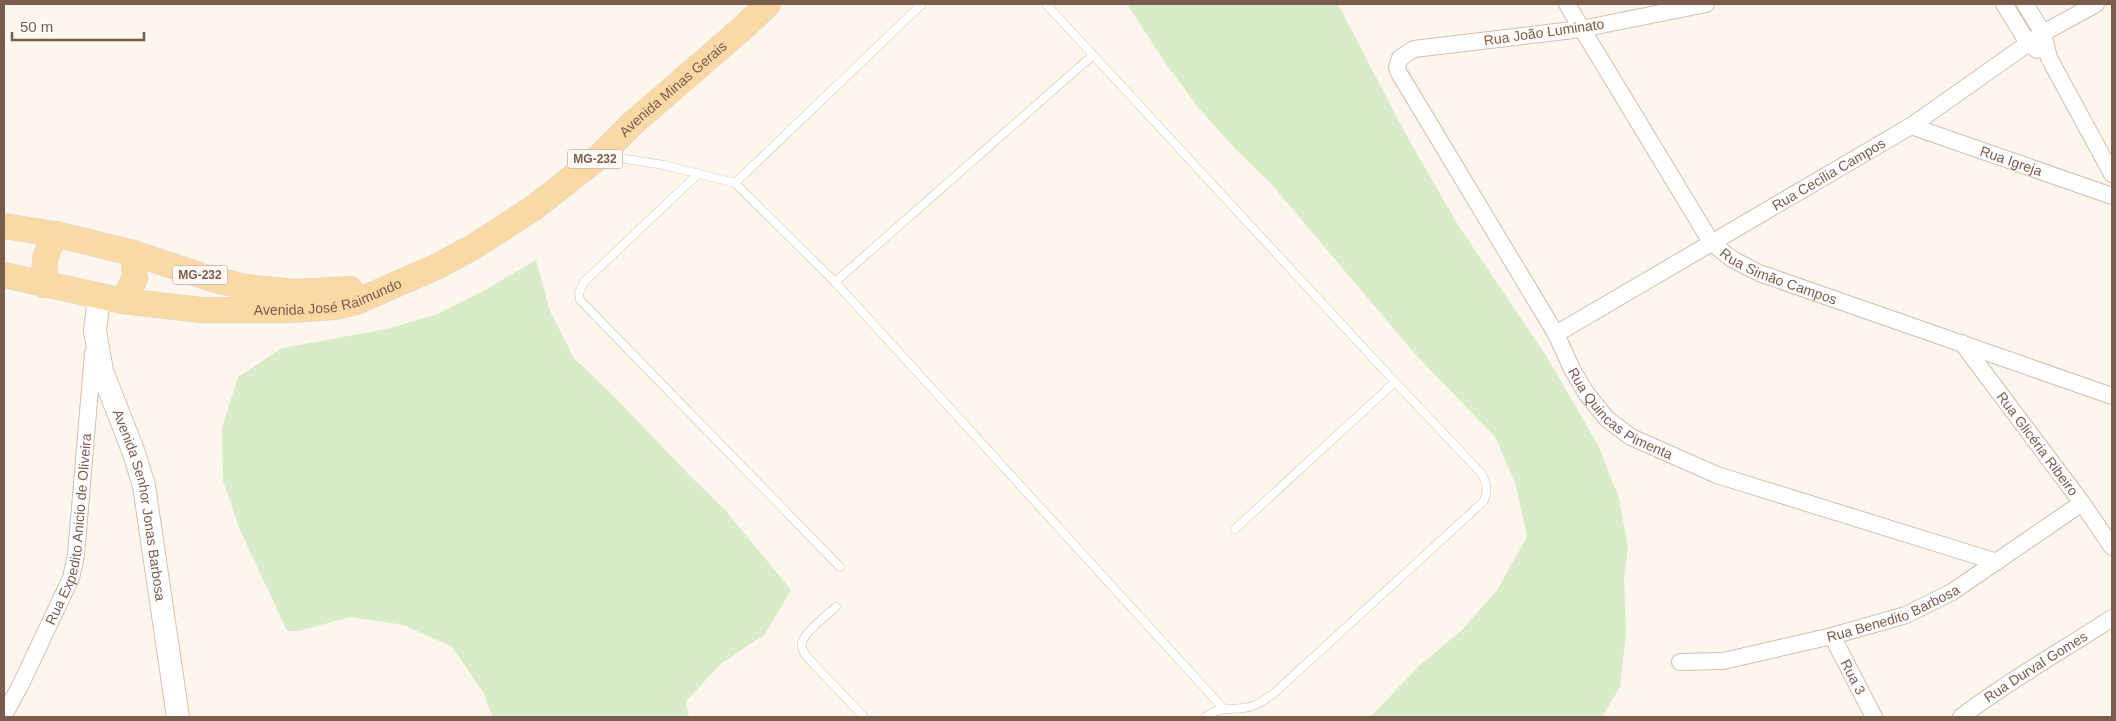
<svg xmlns="http://www.w3.org/2000/svg" width="2116" height="721" viewBox="0 0 2116 721" font-family="Arial,sans-serif">
<style>
.green{fill:#d8ecc9}
.lines{fill:none;stroke-linecap:round;stroke-linejoin:round}
.lane-casing{stroke:#d1beb0;stroke-width:9}
.street-casing{stroke:#d1beb0;stroke-width:18}
.secondary-casing{stroke:#d6c0b0;stroke-width:24}
.primary-casing{stroke:#dad1cd;stroke-width:26}
.lane{stroke:#fff;stroke-width:8}
.street{stroke:#fff;stroke-width:16}
.secondary{stroke:#fff;stroke-width:22}
.primary{stroke:#fbd9a5;stroke-width:25}
.labels{text-anchor:middle;dominant-baseline:central;stroke-width:4;stroke-linejoin:round;paint-order:stroke}
.shield{fill:#fffaf3;stroke:#a28b7f;stroke-width:1}
.shield-label{font-size:12px;font-weight:bold;fill:#7a5c4d}
.street-label{font-size:14px;fill:#7a5c4d;stroke:#fffaf3}
</style>
<rect width="100%" height="100%" fill="#fdf6ec"/>
<!-- green -->
<path class="green" d="M1127,4H1338L1404,131L1458,225L1547,357L1599,447L1619,498L1628,548L1624,577L1626,633L1620,687L1602,717H1370L1420,665L1462,630L1497,590L1527,537L1516,485L1495,437L1416,355L1273,186L1235,149L1197,106L1164,61Z
M536,260L550,311L574,358L612,394L688,474L726,511L791,590L765,634L722,663L686,701L689,717H493L483,692L452,647L404,625L350,617L299,631H287L240,530L223,481L222,428L238,377L282,348L387,329L437,314L485,290Z"/>
<g class="lines">
<defs>
<path id="lane" d="M1046,4L1395,382L1482,474C1487,485 1488,490 1484,501L1272,695C1266,698 1261,703 1255,705C1236,713 1225,703 1205,717
M607,156L664,165L735,183L835,282L1223,708
M699,173L584,282L579,293L580,300L840,567
M735,183L922,4
M835,282L1093,55
M1235,529L1395,382
M836,607C828,614 805,632 802,642C801,647 804,653 807,657L864,717"/>
<g id="street">
<path id="s1" d="M1567,4L1711,242L1732,259L1759,273L2112,396"/>
<path id="s2" d="M1706,4L1581,29L1414,49L1400,58L1397,67L1399,73L1556,334L1572,369L1586,393L1607,419L1631,437L1717,475L1997,562"/>
<path d="M2004,4L2028,43L2037,50"/>
<path d="M2025,4L2043,33L2049,58L2112,174"/>
<path id="s3" d="M1911,126L2112,196"/>
<path id="s4" d="M1556,334L1911,126L2043,33L2096,4"/>
<path id="s5" d="M1962,343L2082,503L2112,547"/>
<path id="s6" d="M1832,636L1874,717"/>
<path id="s7" d="M1680,662L1723,661L1832,636L1906,615L1952,592L2082,503"/>
<path id="s8" d="M4,715L20,686L71,578L76,555L93,353"/>
<path id="s9" d="M1961,717C2009,680 2062,651 2112,618"/>
</g>
<g id="secondary">
<path id="s10" d="M99,296L95,331L102,371L134,453L144,486L178,717"/>
</g>
<g id="primary">
<path d="M4,226L55,234L133,253L212,279L245,287L295,292L350,289"/>
<path id="s11" d="M4,275L123,301L201,310H289L335,307L356,302L438,266L475,246L535,207L601,155L632,124L744,27L768,4"/>
<path d="M44,285L45,258L55,234"/>
<path d="M123,301L135,278L133,253"/>
</g>
</defs>
<!-- lane casing -->
<use href="#lane" class="lane-casing"/>
<!-- street casing -->
<use href="#street" class="street-casing"/>
<!-- secondary casing -->
<use href="#secondary" class="secondary-casing"/>
<!-- primary casing -->
<use href="#primary" class="primary-casing"/>
<!-- lane -->
<use href="#lane" class="lane"/>
<!-- street -->
<use href="#street" class="street"/>
<!-- secondary -->
<use href="#secondary" class="secondary"/>
<!-- primary -->
<use href="#primary" class="primary"/>
</g>
<g class="labels">
<!-- shield labels -->
<g class="shield">
<rect x="567.5" y="149.5" width="55" height="19" rx="4"/>
<rect x="172.5" y="265.5" width="55" height="19" rx="4"/>
</g>
<g class="shield-label">
<text x="595" y="159">MG-232</text>
<text x="200" y="275">MG-232</text>
</g>
<!-- street labels -->
<g class="street-label">
<text transform="translate(1544 32) rotate(-8)">Rua João Luminato</text>
<text stroke="none"><textPath href="#s11" startOffset="741">Avenida Minas Gerais</textPath></text>
<text stroke="none"><textPath href="#s3" startOffset="106">Rua Igreja</textPath></text>
<text stroke="none"><textPath href="#s4" startOffset="316">Rua Cecília Campos</textPath></text>
<text stroke="none"><textPath href="#s1" startOffset="355">Rua Simão Campos</textPath></text>
<text stroke="none"><textPath href="#s11" startOffset="329">Avenida José Raimundo</textPath></text>
<text stroke="none"><textPath href="#s2" startOffset="739">Rua Quincas Pimenta</textPath></text>
<text stroke="none"><textPath href="#s5" startOffset="126">Rua Glicéria Ribeiro</textPath></text>
<text stroke="none"><textPath href="#s10" startOffset="216">Avenida Senhor Jonas Barbosa</textPath></text>
<text stroke="none"><textPath href="#s8" startOffset="200">Rua Expedito Anicio de Oliveira</textPath></text>
<text stroke="none"><textPath href="#s7" startOffset="220">Rua Benedito Barbosa</textPath></text>
<text stroke="none"><textPath href="#s9" startOffset="90">Rua Durval Gomes</textPath></text>
<text stroke="none"><textPath href="#s6" startOffset="46">Rua 3</textPath></text>
</g>
</g>
<!-- border -->
<rect width="2116" height="721" fill="none" stroke="#7a5c4d" stroke-width="10"/>
<!-- scale -->
<path d="M12 32v8h132v-8" fill="none" stroke="#7a5c4d" stroke-width="2.5"/>
<text x="20" y="32" font-size="15" fill="#7a5c4d" stroke="#fffaf3" stroke-width="4" paint-order="stroke">50 m</text>
</svg>
